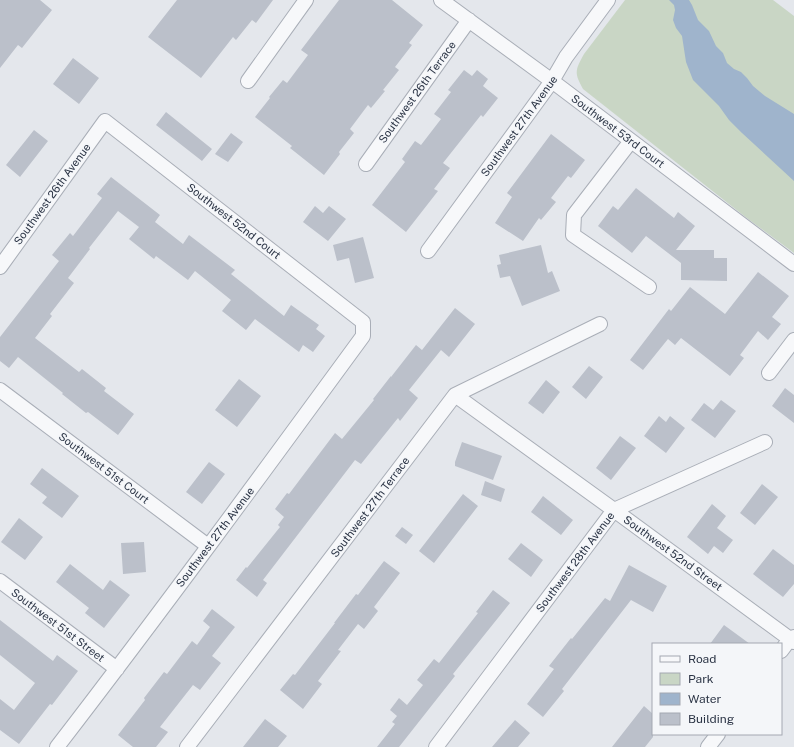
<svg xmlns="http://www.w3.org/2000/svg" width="794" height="747" viewBox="0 0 794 747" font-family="'Public Sans',sans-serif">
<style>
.green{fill:#c9d6c5}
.water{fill:#9fb4cc}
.building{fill:#bbc0ca}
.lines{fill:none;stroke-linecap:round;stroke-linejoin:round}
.minor-casing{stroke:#a9aeb7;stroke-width:16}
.minor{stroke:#f7f8fa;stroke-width:14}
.labels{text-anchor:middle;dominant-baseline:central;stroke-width:3;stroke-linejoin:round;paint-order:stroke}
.street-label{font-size:11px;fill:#2b3445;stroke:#f4f6f9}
</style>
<rect width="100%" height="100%" fill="#e4e7ec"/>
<!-- green -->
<path class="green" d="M625,0H773L794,16V253L748,219L583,89C574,73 575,70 584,54Z"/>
<!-- water -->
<path class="water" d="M669,0H689L692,5L698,20L709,31L716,46L723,53L727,63L734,69L741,72L747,78L753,86L765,96L794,114V181L742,133L729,120L719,106L693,80L686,62L682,36L676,28L673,20L675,10L674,5Z"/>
<!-- building -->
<path class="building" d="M0,0H40L52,10L22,48L18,45L0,68Z
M177,0H273L256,23L252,20L236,40L233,37L201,78L148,37Z
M339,0H392L423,25L409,43L412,45L395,67L399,70L383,90L385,91L371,108L368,105L350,129L354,133L339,152L340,154L324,175L290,148L292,146L255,117L270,98L269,97L283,80L287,83L308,55L301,50Z
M73,58L99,78L79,104L53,84Z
M464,70L472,76L477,70L488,79L483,86L498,98L483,117L481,115L443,163L450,168L434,189L438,191L406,232L372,205L405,162L402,159L415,141L421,145L441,119L434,114L451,92L448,90Z
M166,112L212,149L202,161L156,125Z
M34,130L48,141L20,177L6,165Z
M231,133L243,142L228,162L215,154Z
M551,134L585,160L571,178L568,176L551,198L556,202L541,220L539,218L523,241L495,223L512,197L507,193Z
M111,177L160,215L155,222L183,244L189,235L235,270L231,274L284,316L291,305L319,325L316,329L325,336L313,352L303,345L299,352L255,319L246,330L222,311L231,300L195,271L188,280L156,256L154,259L129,239L139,227L118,211L89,248L90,249L68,278L74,283L50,314L52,316L35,338L79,372L82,369L106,388L104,391L134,414L118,435L88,412L86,413L62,394L63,393L18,357L9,368L0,361V337L59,261L52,255L70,233L73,236L102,198L97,194Z
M636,188L674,218L678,212L695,226L676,250H714V258H727V281L681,280V263L646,236L632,253L598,226L613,206L618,210Z
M315,206L323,213L329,206L346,219L328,241L303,222Z
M363,237L374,278L355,283L349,258L337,261L333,245Z
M541,245L548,273L552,271L560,291L522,306L510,276L500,278L497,265L501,264L499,255Z
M758,272L789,296L772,317L781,324L768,340L758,331L740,355L744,358L730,376L681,338L675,345L668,339L643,370L630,360L669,309L671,311L690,287L725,314Z
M455,308L475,324L449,357L441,350L409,390L418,398L400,421L398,418L361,464L355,460L263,580L267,583L257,597L236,580L246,567L247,568L280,527L278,525L284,517L275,509L287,493L289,494L335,433L342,439L374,400L373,399L391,376V377L416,345L422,350Z
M589,366L603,377L586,399L572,387Z
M239,379L261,396L237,427L215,410Z
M546,380L560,392L543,414L528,403Z
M785,388L794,395V423L772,406Z
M721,400L736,411L715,438L691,420L704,403L713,410Z
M659,416L666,422L670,416L685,428L666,453L644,436Z
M620,436L636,448L611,480L596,468Z
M462,442L502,456L493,480L455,466V462Z
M209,462L225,474L202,504L186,492Z
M42,468L79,496L62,518L42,503L47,497L30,484Z
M485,481L505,489L501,502L481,495Z
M762,484L778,497L755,525L740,513Z
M463,494L478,506L434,563L419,551Z
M543,496L573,520L561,535L531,512Z
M712,504L726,516L717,528L733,540L723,553L714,546L708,554L687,537Z
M19,518L43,537L25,560L1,542Z
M402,527L413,535L406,544L395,536Z
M144,542L146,572L123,574L121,543Z
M521,543L543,560L531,577L508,559Z
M773,549L794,565V584L783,597L753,574Z
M384,561L400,573L374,607L378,611L364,629L358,624L338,650L341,651L318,681L322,684L303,709L280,690L293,674L295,675L335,623H334L356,594L358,595Z
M70,564L103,590L110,580L130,595L104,628L85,613L89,608L56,582Z
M629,565L667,586L653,612L631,600L562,689L564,691L543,717L527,704L554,669L549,666L571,638L572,639L605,598L610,601Z
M493,590L510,603L453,674L455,676L399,747H377L395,724L392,722L397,716L390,710L399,698L407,705L423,685L417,680L434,659L439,663L478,613L476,612Z
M212,609L235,627L212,656L221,663L200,690L193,685L160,727L168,732L156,747H133L118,735L145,700L144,698L164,672L167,674L192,641L197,645L210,627L203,621Z
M0,620L53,661L57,655L78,671L52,705L50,704L19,744L0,730V699L14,710L35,683L0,655Z
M724,625L750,644H710Z
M644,706L653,714V737L645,747H612Z
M265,719L287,736L278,747H243Z
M515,720L530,733L518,747H492Z"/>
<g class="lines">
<defs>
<path id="minor" d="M441,0L552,81L794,264
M248,81L306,0
M631,141L574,215L573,235L649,287
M366,164L469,20
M428,251L552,81L566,57L608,0
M0,267L105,121L363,322V336C262,474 161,612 57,747
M769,373L794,340
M0,390L208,546
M455,395L614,510L794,642
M0,581L117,669
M781,651L790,639L794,637
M187,747L455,395L600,324
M436,747L614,510L765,442
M708,747L718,734"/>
</defs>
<!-- minor casing -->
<use href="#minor" class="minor-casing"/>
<!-- minor -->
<use href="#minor" class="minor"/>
</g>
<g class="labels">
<!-- street labels -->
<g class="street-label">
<text transform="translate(417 92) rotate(-54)">Southwest 26th Terrace</text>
<text transform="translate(519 126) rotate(-54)">Southwest 27th Avenue</text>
<text transform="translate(618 131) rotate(37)">Southwest 53rd Court</text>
<text transform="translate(52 194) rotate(-54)">Southwest 26th Avenue</text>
<text transform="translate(234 221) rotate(38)">Southwest 52nd Court</text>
<text transform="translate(104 468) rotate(37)">Southwest 51st Court</text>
<text transform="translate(370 507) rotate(-53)">Southwest 27th Terrace</text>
<text transform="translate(215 537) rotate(-53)">Southwest 27th Avenue</text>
<text transform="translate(673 553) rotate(36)">Southwest 52nd Street</text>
<text transform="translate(575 562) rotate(-53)">Southwest 28th Avenue</text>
<text transform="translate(58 625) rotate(37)">Southwest 51st Street</text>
</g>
</g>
<!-- legend -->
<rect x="652" y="643" width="130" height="92" fill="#f4f6f9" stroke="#a4a8b1"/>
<rect x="660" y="656" width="20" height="6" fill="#f7f8fa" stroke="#a4a8b1"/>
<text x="688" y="663" font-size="12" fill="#2b3445">Road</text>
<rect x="660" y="673" width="20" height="12" fill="#c9d6c5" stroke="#a4a8b1"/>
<text x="688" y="683" font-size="12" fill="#2b3445">Park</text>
<rect x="660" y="693" width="20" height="12" fill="#9fb4cc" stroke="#a4a8b1"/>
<text x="688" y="703" font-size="12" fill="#2b3445">Water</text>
<rect x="660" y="713" width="20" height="12" fill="#bbc0ca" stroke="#a4a8b1"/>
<text x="688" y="723" font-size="12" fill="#2b3445">Building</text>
</svg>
